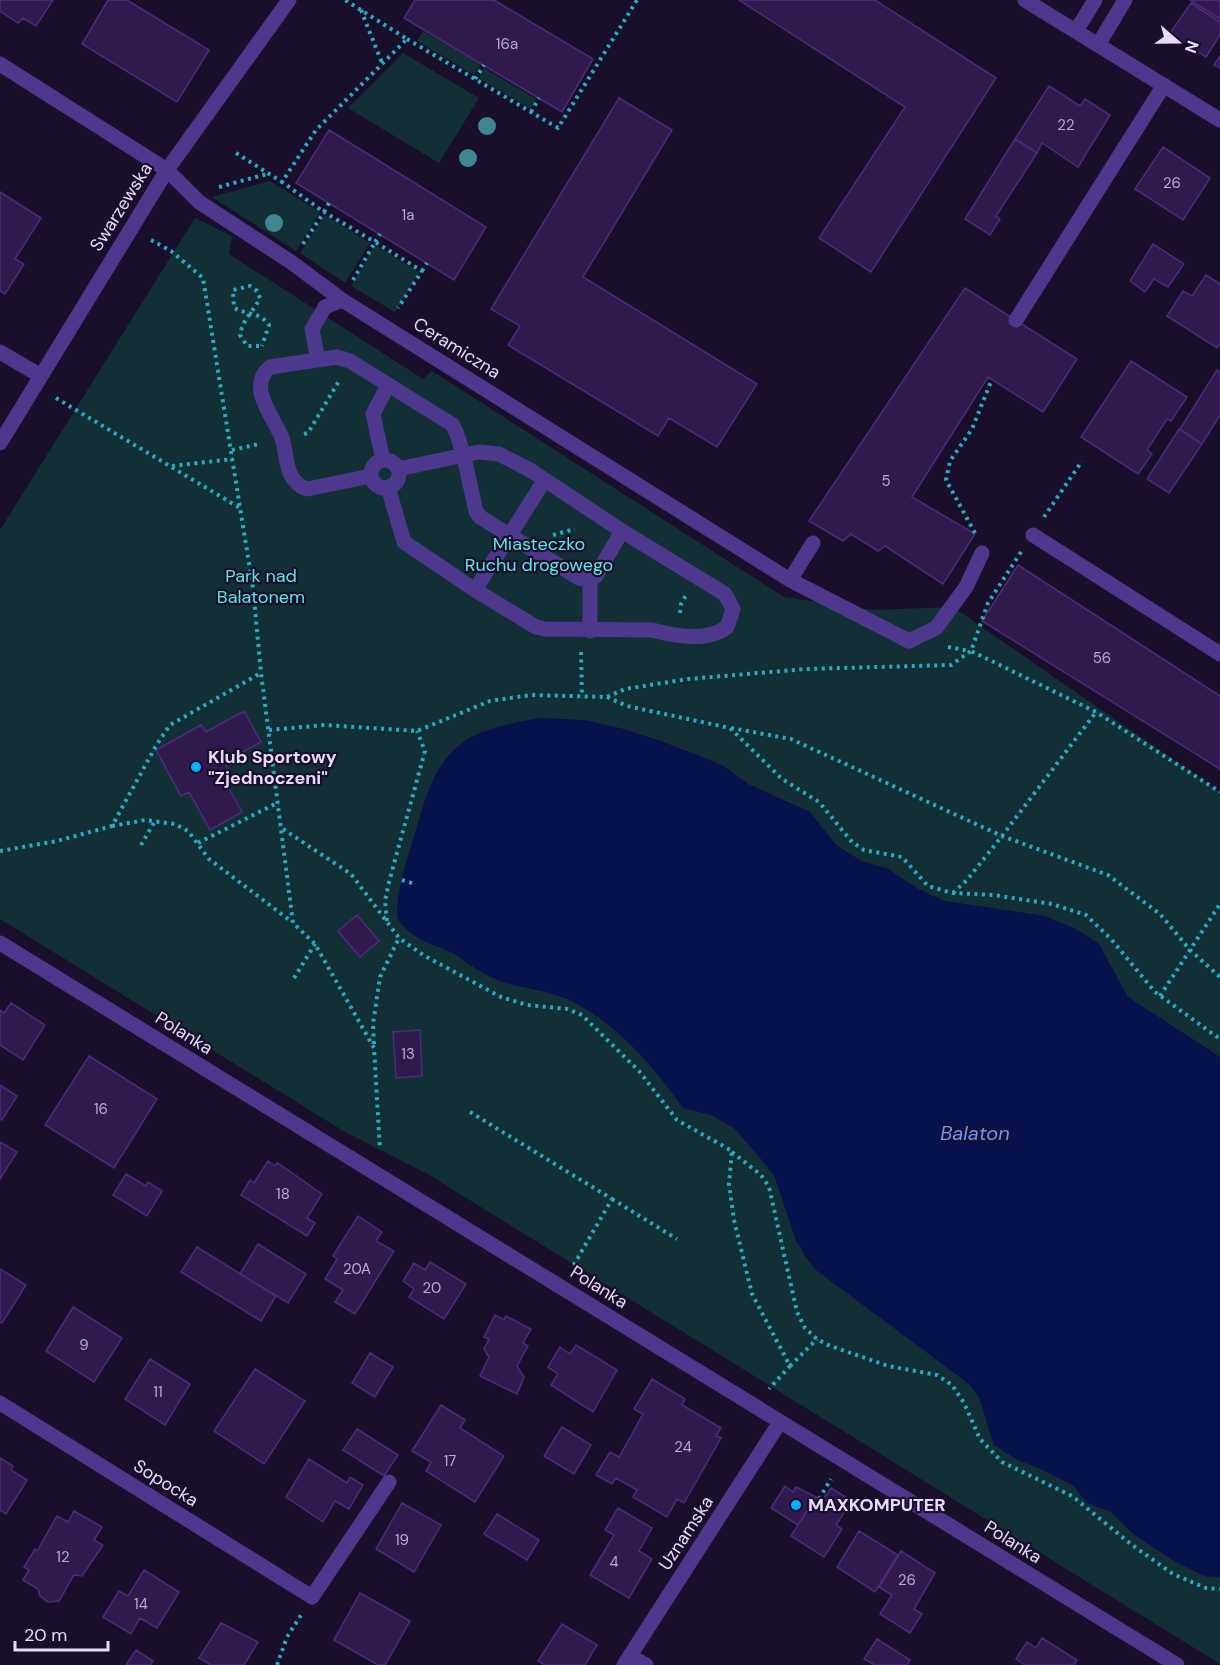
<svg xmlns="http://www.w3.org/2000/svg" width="1220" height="1665" viewBox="0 0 1220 1665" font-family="'DM Sans',sans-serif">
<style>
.green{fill:#122f36}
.water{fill:#07114c}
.building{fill:#301a4d;stroke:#4c2b7b;stroke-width:1.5}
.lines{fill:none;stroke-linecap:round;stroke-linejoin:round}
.path{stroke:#29abc4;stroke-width:4;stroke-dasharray:3 4.5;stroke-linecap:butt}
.lane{stroke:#4e388d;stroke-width:15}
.street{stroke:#4e388d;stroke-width:15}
.tree{fill:#3f8690}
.poi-dot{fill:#06afff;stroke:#1a0f2b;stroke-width:2}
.labels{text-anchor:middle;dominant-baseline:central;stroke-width:4.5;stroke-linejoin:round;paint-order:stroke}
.number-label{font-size:15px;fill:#b8aad2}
.street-label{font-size:18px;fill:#e6daff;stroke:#1a0f2b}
.park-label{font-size:18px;fill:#5de7e3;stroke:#1a0f2b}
.poi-label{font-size:18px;font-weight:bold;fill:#e6daff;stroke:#1a0f2b;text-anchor:start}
.water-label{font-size:20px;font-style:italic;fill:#6897ff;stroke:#1a0f2b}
</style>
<rect width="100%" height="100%" fill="#1a0f2b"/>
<!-- green -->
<path class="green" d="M423,31L480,64L474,75L417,41Z
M403,53L479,98L439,163L348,108Z
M484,68L536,99L531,109L478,78Z
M270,181L320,212L296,251L212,197Z
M325,215L370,243L345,283L300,253Z
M195,218L232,236L229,254L423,379L432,371L784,597L873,610L953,607L1220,792V1057L1127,997L1099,944L1045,916L944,901L918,889L888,869L861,861L836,845L808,811L748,784L725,767L659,740L584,720L425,799L401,885C416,904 437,938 454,953C489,983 517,980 555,994C610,1014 650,1061 683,1108L711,1115L734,1128L758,1155L774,1175L804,1255L816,1270L884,1318L969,1384L979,1397L994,1445L1074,1486L1087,1503L1111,1512L1135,1535L1176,1562L1205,1576L1220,1577V1664L426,1173L345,1132L0,919V530Z
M375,245L419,272L395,312L351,286Z"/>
<!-- water -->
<path class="water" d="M540,718L584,720L624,729L698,755L725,767L748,784L785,802L809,811L836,845L861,861L888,869L918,889L944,901L1045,916L1076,929L1099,944L1128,997L1220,1057V1577L1205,1576L1176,1562L1135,1535L1111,1512L1087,1503L1074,1486L1052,1474L1016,1459L994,1445L979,1397L969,1384L816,1270L796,1241L774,1175L758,1155L734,1128L711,1115L683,1108C655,1068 623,1031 581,1006C555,990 523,990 495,979C480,973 467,960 453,953C441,947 426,944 415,936C410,933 402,926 399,921C390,902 416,833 422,811C442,740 472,730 540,718Z"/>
<!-- building -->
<path class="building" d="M0,0H53L36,26L23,18L18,23L0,11Z
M108,0H127L209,50L177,102L82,44Z
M415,0H494L593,59L562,112L404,18Z
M739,0H875L996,78L871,272L819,238L905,107Z
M1190,0H1220V19Z
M1191,3L1220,22V35L1206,57L1170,33Z
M1220,56V68L1214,65Z
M1049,86L1080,106L1085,99L1110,115L1078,167L1042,143L1037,153L1015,139Z
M619,98L672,130L583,277L757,384L717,447L669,418L658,436L508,345L520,326L491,309Z
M329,130L486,227L454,280L296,183Z
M1015,139L1037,153L996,216L1000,219L990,235L965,219Z
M1163,147L1210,178L1183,220L1135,189Z
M0,192L41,218L15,259L24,264L5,294L0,291Z
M1153,244L1184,264L1168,287L1154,279L1145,292L1130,281Z
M1206,275L1220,284V343L1217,348L1167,316L1183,291L1192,296Z
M965,288L1077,359L1043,412L988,377L912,497L975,534L943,584L885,546L878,551L851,534L843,541L809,521Z
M1131,361L1187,397L1171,421L1167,419L1147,450L1152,454L1138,474L1081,437Z
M1217,370L1220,372V415L1202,444L1180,429Z
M1179,429L1202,444L1169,493L1147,479Z
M1018,565L1220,696V769L982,621Z
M244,711L261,742L224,762L229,771L222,776L242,812L210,830L189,792L181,796L156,750L201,725L206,732Z
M357,915L379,941L360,957L338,931Z
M11,1003L45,1025L23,1060L0,1045V1010L4,1013Z
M420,1030L422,1076L396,1078L393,1032Z
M89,1056L157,1099L114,1168L45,1125Z
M0,1085L17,1096L2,1120L0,1119Z
M0,1142L17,1152L0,1179Z
M268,1161L275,1166L277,1163L279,1164L322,1194L307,1218L315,1223L307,1236L241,1195L250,1180L254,1183Z
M126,1174L146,1186L148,1182L162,1191L147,1216L113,1195Z
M358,1216L382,1232L376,1241L394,1251L355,1314L335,1302L343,1290L325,1279L337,1259L333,1256Z
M258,1244L306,1274L288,1303L240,1274Z
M197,1247L276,1296L261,1321L181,1272Z
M430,1262L466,1284L444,1319L409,1297L414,1289L403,1281L414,1263L425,1270Z
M0,1269L26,1285L2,1323L0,1322Z
M73,1307L122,1338L94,1382L46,1351Z
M495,1315L504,1320L506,1316L531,1329L523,1343L528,1346L517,1366L524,1377L517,1394L480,1376L489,1357L484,1349L489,1339L484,1337Z
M576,1345L617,1370L593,1412L551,1385L558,1374L548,1367L560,1347L570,1354Z
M370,1353L393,1367L375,1397L352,1383Z
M150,1359L190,1384L165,1425L125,1399Z
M255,1369L305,1401L264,1464L214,1431Z
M652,1379L685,1399L682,1405L721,1428L716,1436L721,1438L684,1503L677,1499L667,1517L633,1497L637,1490L616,1478L612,1484L596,1475L610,1452L619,1457L643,1414L634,1409Z
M441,1405L465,1420L460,1428L504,1456L475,1502L426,1471L431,1462L412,1451Z
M562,1427L591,1445L574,1474L544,1456Z
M357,1429L398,1455L384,1476L343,1450Z
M0,1458L13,1466L11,1470L27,1480L6,1514L0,1510Z
M309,1459L347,1483L350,1477L363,1485L349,1509L335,1501L323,1522L286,1497Z
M785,1486L793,1492L796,1487L816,1497L798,1525L771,1508Z
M831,1488L852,1501L836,1525L842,1529L824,1557L791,1536L816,1497L822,1501Z
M402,1503L441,1525L414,1572L376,1549Z
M618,1508L652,1528L639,1551L652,1559L629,1598L590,1575L614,1535L605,1530Z
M74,1511L102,1527L94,1540L103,1545L82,1576L74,1575L59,1601L48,1602L40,1596L38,1589L23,1580L29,1570L24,1567L35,1549L37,1551L57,1516L68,1522Z
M497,1514L539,1540L527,1560L484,1534Z
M859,1531L898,1555L875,1592L837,1567Z
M901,1551L935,1573L914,1609L922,1614L910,1633L880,1614L892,1595L879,1587Z
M144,1570L179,1592L157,1628L140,1618L131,1634L103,1617L119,1591L128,1596Z
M360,1593L410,1621L385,1665H378L334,1640Z
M221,1623L258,1642L244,1665H211L199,1658Z
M562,1624L597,1645L585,1665H545L538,1661Z
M1042,1638L1077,1660L1074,1665H1025L1016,1659L1027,1642L1036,1648Z
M877,1639L910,1660L907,1665H875L864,1659Z
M136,1650L153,1661L150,1665H126Z"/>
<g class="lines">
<!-- path -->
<path class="path" d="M361,10L382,63
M407,39L558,128L637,0
M475,79L484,65
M531,112L539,98
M236,153L282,182
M219,187L267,174
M329,203L324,212L282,182L316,130L407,39L345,0
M151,240L171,251L203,278L253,588L261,673
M303,244L324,212L375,242L380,234
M422,271L427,263
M353,280L375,242L422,271L398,308
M259,346H247L240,335C242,320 254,311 260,298L257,291L250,286L233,290L234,308C248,315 260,312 269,325L262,346
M56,398L240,508
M304,434L308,433L339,381
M232,450L259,444
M172,466L233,459
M1044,517L1082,461
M975,533L946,480L950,461L972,429L992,379
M553,535L575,529
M1021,552L988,603L971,651L1096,712L1220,792
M680,613L681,604L686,595
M948,647L970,651
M581,652L582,696
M607,697L627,706L730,728L782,779L819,802L852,842L864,850L902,857L928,886L952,893L993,895L1052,904L1086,915L1111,939L1155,992L1220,1039
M731,728L791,739L1002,836L1108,875L1160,914L1190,950L1220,977
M269,730L325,725L417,731L490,701L531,695L607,697L625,689L688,679L806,669L951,665L971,651
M112,826L145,820L175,824L188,831L209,859L292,922
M283,829L351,874L399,938L423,955L501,997L527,1005L567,1009L582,1015L639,1071L677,1120L732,1151L729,1184L734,1220L752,1294L790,1366L769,1389
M198,843L277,803
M141,845L155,821
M0,851L57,841L112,826L157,744L170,725L261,673L293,923L315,944L374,1048L380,1149
M402,880L415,884
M953,893L967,880L1002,836L1096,712
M387,921L385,901L389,882L425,751L417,731
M294,978L315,944
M1160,996L1220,904
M374,1044L373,1024L380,977L399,938
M470,1112L612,1199L572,1268
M732,1152L761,1175L769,1187L797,1312L805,1328L817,1339L828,1345L888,1366L937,1375L952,1385L964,1403L980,1439L1002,1462L1072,1496L1132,1545L1173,1574L1206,1588L1220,1589
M612,1199L677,1239
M790,1366L817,1339
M819,1499L831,1479
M277,1665L287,1637L301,1615"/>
<!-- lane -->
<path class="lane" d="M1076,31L1095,0
M1098,45L1125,0
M318,360L312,329L325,307L342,300
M383,460L373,414L388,385
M371 474a14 14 0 1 1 28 0a14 14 0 1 1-28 0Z
M371,476L307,489C284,481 288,457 282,438C274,417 246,387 270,367L337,357L350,361L453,425C465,452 469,483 476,511L480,517L579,578L590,580L596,576L622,531L530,470L499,454L479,452L398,469
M544,481L475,590L536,627L545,629L652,630C674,636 708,642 727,627L733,609L725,594L622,531
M388,487L404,542L475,590
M790,580L813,543
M590,631V580
M909,641L936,628L966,587L982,553
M312,1597L389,1482
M630,1656L646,1665"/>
<!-- street -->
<path class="street" d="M1025,0L1220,120
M0,64L167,170L199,202L291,262L342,300L790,580L909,641
M1016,320L1164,85
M0,352L41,376
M0,443L167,170L289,0
M1033,535L1220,654
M0,943L1177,1665
M0,1403L312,1597
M624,1665L780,1422"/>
</g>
<!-- trees -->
<g class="tree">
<circle cx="487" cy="126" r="9"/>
<circle cx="468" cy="158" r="9"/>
<circle cx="274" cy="223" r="9"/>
</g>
<!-- markers -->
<g class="poi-dot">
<circle cx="196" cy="767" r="6"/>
<circle cx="796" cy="1505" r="6"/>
</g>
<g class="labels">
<!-- number labels -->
<g class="number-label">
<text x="507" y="44">16a</text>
<text x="1066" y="125">22</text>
<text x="1172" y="183">26</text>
<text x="408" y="215">1a</text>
<text x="886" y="481">5</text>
<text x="1102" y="658">56</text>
<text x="408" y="1054">13</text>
<text x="101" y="1109">16</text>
<text x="283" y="1194">18</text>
<text x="357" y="1269">20A</text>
<text x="432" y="1288">20</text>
<text x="84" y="1345">9</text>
<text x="158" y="1392">11</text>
<text x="683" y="1447">24</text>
<text x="450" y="1461">17</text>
<text x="402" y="1540">19</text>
<text x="63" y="1557">12</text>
<text x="614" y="1562">4</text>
<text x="907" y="1580">26</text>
<text x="141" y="1604">14</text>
</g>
<!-- street labels -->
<g class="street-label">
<text transform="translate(121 207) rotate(-58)">Swarzewska</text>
<text transform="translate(457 348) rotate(32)">Ceramiczna</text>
<text transform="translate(184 1033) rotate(32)">Polanka</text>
<text transform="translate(599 1287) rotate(32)">Polanka</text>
<text transform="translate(166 1483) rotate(32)">Sopocka</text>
<text transform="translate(686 1533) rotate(-57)">Uznamska</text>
<text transform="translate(1013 1542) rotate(32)">Polanka</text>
</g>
<!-- park labels -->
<g class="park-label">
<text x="539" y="544">Miasteczko<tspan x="539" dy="21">Ruchu drogowego</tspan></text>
<text x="261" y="576">Park nad<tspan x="261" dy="21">Balatonem</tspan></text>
</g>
<!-- poi labels -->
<g class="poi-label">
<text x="208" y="757">Klub Sportowy<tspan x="208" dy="21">"Zjednoczeni"</tspan></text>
<text x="808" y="1505">MAXKOMPUTER</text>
</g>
<!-- water labels -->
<g class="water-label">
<text x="975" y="1133">Balaton</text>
</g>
</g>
<!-- north arrow -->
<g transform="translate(1178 42) rotate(110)" stroke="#1a0f2b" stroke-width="4.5" paint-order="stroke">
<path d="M0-4.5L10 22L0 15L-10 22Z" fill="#e6daff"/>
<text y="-9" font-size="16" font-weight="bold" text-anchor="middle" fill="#e6daff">N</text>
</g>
<!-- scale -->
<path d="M15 1641v9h93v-9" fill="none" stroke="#e6daff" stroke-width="3"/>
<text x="24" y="1641" font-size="18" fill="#e6daff" stroke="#1a0f2b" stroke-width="4.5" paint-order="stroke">20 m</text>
</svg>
